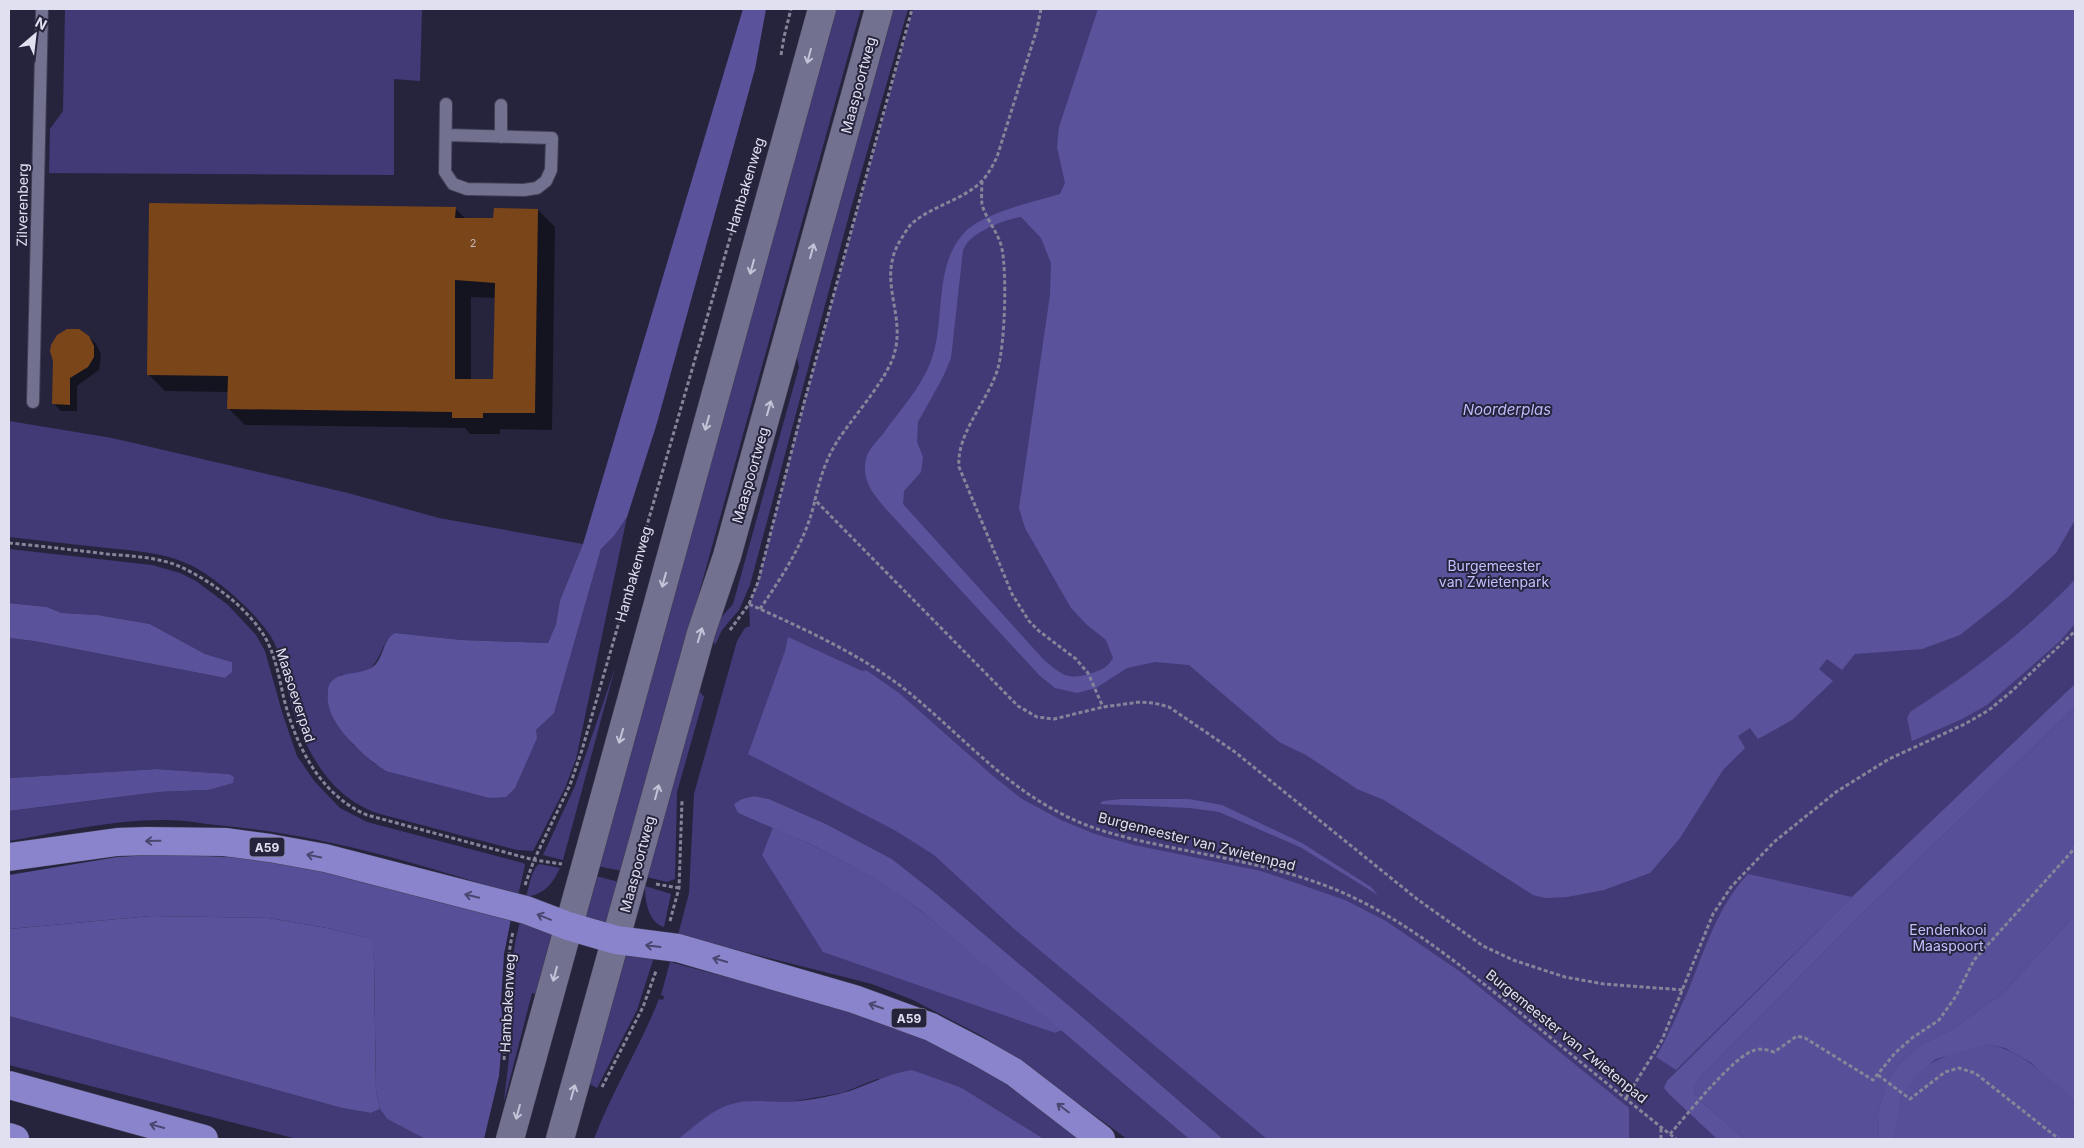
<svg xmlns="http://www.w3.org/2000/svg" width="2084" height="1148" viewBox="0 0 2084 1148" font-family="Inter,sans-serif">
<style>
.green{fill:#413a77}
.forest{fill:#574f97}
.water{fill:#5a539b;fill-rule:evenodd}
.shadow{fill:#0007;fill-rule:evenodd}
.building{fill:#794519;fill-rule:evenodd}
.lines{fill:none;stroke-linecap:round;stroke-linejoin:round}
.service-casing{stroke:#413f54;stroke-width:14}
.secondary-casing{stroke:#413f54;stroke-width:29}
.motorway-casing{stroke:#413f54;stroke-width:29}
.path{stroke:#858499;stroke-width:3;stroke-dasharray:4 2.5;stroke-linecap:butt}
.service{stroke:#72718f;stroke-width:12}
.secondary{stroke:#72718f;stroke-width:28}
.motorway{stroke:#8984cc;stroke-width:28}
.oneway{stroke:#c4c4d8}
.oneway2{stroke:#49466f}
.labels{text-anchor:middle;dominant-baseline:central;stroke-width:4;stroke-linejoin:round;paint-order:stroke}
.number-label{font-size:11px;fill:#c6b9bb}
.shield{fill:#26243d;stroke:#a8a8bb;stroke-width:1}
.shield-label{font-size:12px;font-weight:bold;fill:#e0e0f1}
.street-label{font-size:14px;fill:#e0e0f1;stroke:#26243d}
.park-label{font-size:14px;fill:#c2c0fd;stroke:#26243d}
.water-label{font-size:15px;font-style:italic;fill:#bcb9f7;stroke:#26243d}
</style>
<rect width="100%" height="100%" fill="#26243d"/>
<!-- green -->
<path class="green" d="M65,9H422L420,81L394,79V175L49,173L50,129L63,111Z
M836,9H861L622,871L597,866L627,765Z
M886,9H908L851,208L750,585L739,610L722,630L715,645C707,629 723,616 733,604L799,367L794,340Z
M913,9H2075V1139H1223L1079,1014L934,892L892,859L826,824L769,799L754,796L742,799L738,813L773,827L762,855L1013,1017L1055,1033L1063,1030L1189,1139H1127L1012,1055L980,1035L913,1000L872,984L678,935L689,893L694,794L737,641L745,628L750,626L749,604L758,582L804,403Z
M9,421L112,438L348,493L439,518L583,544L560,600L556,624L548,643L462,640L395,633C380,641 382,665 364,672C357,675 347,674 340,675L342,731L353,745L375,764L536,730L554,712L601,549L614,536L627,517L576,759L565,788L533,851L517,850L380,814C331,799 305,751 291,704C285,684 283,661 274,642C260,615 215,576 188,564C162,552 135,551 107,548C74,544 41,541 9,537Z
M9,549L152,565L180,573L196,581L228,605L256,635L265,651L282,712L297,756L315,782L340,808L367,822L523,863L525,865L518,896C420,863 319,834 216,825C200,823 183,820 167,820C114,819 61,832 9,841V811L159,792L208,790L229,774L157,769L9,778V638L34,641L225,678L232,671V662L205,654L150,624L98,615L62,613L47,607L9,603Z
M615,668L563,860L543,855L575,786Z
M698,689L704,697L677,792L675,879L667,882L647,877Z
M539,864L560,868C552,885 544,894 526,897C529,888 531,870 539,864Z
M596,876L619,882L607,925L582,918Z
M645,886L671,894L664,927C648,922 645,901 645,886Z
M520,922L549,932L552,937L536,994L532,993L504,1102C505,1087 508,1071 509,1056C512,1011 507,967 520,922Z
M624,955L654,957L637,1010L597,1088L588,1083Z
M670,962C766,988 865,1010 956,1054C1003,1076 1044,1109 1086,1139H1044L962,1088L877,1079L842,1093L708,1116L678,1139H594C612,1091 640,1047 659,999L663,1000L664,996L661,995Z
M9,1016L342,1108L371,1113L380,1109L387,1119L425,1139H297L9,1065Z"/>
<!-- forest -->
<path class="forest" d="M2075,579V624L2059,642L1987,705L1962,719L1912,741L1907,718L1910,712C1958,681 2004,648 2045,609C2055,599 2066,590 2075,579Z
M788,637L862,671L866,670L899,693L993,776L1022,799L1063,821L1095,834L1134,845L1261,871L1345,900L1386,921L1462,973L1629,1108V1139H1267L1013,928L934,855L896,831L748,754L785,651Z
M2075,707V915L2002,994L1951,1030L1917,1047L1901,1062L1886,1084L1878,1113L1879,1139H1745L1703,1103L1694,1093L1695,1086L1702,1075L1865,911Z
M157,769L229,774L234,777L233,783L208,790L159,792L9,811V778Z
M773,827L810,844L879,880L921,911L1063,1030L1055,1033L823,952L762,855Z
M167,854L247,858L311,867L511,919L504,954L501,1002L503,1027L499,1076L484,1139H425L387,1119L380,1109L376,1091L374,960L371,939L327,928L268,918L151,916L9,929V875L117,857Z
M1748,874L1852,897L1676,1070L1656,1057C1668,1036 1678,1013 1688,991C1705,950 1717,907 1748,874Z
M1988,1044C2022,1051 2045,1075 2070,1097L2075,1104V1139H1894C1896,1125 1896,1110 1901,1097C1916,1060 1955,1052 1988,1044Z
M912,1070L962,1088L1044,1139H678C694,1127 712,1109 732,1104C749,1099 768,1102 786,1102C804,1101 822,1098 839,1094C864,1088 885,1074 912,1070Z"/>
<!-- water -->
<path class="water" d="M743,9H766L755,69L657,423L627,517L614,536L601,549L554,713L536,730L537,738L515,788L506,797L490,798L386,771C365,758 324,722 328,694C328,689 328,684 333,680C345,670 363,676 375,665C384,656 383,639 395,633L462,640L548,643L556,624L560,600L583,544Z
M1098,9H2075V520L2056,553L2008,597L1960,635L1922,649L1855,654L1842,670L1827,659L1819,669L1833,681L1792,720L1758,739L1750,728L1738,736L1745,748L1723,770L1680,838L1650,873L1604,890L1567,897L1545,898L1533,895L1384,800L1357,789L1306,755L1279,742L1189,665L1155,662L1127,668L1096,688L1077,693L1055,688L1040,676L886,509C873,494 861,480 866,459C868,450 877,441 883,434C899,411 921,388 931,361C946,321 933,269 963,234C981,213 1033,202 1060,194L1065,183L1057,147L1059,127ZM1021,217L1041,238L1051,263L1050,295L1019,508L1025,528L1071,608L1087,625L1106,640L1113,658C1108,666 1104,669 1095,672C1069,681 1064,677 1043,659L903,504L904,491L921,472L923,457L917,442L918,422L943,377L951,358L963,250C965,247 967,242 970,240C979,230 1008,218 1021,217Z
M9,603L47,607L62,613L98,615L150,624L205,654L232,662V672L225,678L34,641L9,638Z
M2075,684V707L1865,911L1702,1075L1695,1086L1694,1093L1703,1103L1745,1139H1717L1669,1094L1664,1088L1667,1081L1852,897Z
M754,796L769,799L826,824L892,859L934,892L1079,1014L1223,1139H1189L921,911L878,880L810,844L738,813L734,804L742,799Z
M1122,799H1189L1222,805L1302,843L1371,887L1378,895L1300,847L1219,812L1190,808L1100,804L1103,801Z
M2075,915V1104L2070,1097L2030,1062L2005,1048L1988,1044L1936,1059L1917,1074L1901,1096L1894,1139H1879L1878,1113L1886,1084L1901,1062L1917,1047L1951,1030L2002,994Z
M151,916L268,918L327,928L372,939L374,960L376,1091L380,1109L371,1113L342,1108L9,1016V929Z"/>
<!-- shadow -->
<path class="shadow" d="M455,208L466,219H494L538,210L555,227L552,430L500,429V434H470L465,428L245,425L228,408L229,392L165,391L148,374ZM471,297L496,298L494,381L471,380Z
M88,336L96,344L101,354L99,370L77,386V411H61L53,403Z"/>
<!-- building -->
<path class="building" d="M149,203L456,207L455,218H493L494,208L538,209L535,413H483V418H452V412L227,409L228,376L147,375ZM455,280L495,283L493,379H455Z
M67,329H79L89,336L94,346V357L88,367L70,378V405L52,404L53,361L50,351L51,345L57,335Z"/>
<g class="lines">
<defs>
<path id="service" d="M501,105V137
M446,135L552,138L551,170L546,181L537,188L524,190L467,189L453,184L445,172L446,104
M33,402L42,9"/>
<path id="secondary" d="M510,1139L822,9
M560,1139L701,633L727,556L879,9"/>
<path id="motorway" d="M9,857L117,842L147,841L225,842L270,848L325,858L526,910L568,926L616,940L678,948L854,999L931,1027L979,1052L1014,1072L1101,1139
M9,1085L204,1139
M9,1137L15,1139"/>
</defs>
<!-- service casing -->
<use href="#service" class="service-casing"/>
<!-- secondary casing -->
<use href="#secondary" class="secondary-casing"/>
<!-- motorway casing -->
<use href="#motorway" class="motorway-casing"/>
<!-- path -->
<path class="path" d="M1041,9L1037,29L997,157C993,165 989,173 983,180C965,199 935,205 915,221C910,224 906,231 903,236C875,277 905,310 895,351C890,376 853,417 838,440C826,459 820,478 815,500L1018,706L1037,717L1054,719L1103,707L1140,702L1154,703L1169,707L1235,752L1417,899L1483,946L1513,960L1565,977L1604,984L1684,990
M781,55L784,37L791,9
M982,181C982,188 981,197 982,204C985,218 999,233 1002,249C1007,275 1005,342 998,368C989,400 956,433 959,467L1012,594L1029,621L1039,631L1076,659L1088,673L1103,707
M9,543C41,546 74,550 107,554C131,556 159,557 181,567C211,581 245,606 263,634C275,653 279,677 284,699C296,746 320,795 367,815L534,860L562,864
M749,604L758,582L804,403L912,9
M760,609C783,575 806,541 815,500
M730,630L749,604C802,628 856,652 902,687C957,730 1001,784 1064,815C1099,833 1136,840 1174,848C1233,860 1293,870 1348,895C1411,924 1465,969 1519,1012C1571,1054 1623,1097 1676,1139
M656,884L679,888
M525,885L534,860L570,785L582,750L750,169
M670,921L679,888L682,801
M504,1060C508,1017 503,974 513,932
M1878,1075L1910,1099L1945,1072L1959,1068L1975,1073L2059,1139
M602,1087L643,1007L656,971
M1626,1098L1662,1040L1713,914L1731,887L1774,842L1836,792L1889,759L1965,724L1989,710L2012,691L2075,631
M1670,1134C1686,1116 1734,1055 1755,1050C1762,1048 1768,1050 1774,1052L1797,1036L1805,1038L1873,1080L1895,1053L1912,1038L1939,1020L1956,996L1974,960L2075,848
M1661,1139V1128"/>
<!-- service -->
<use href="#service" class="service"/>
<!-- secondary -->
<use href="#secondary" class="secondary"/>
<!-- motorway -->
<use href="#motorway" class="motorway"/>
</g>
<!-- one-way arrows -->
<defs><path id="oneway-shaft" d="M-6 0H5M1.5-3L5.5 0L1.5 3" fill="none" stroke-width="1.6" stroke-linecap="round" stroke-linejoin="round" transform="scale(1.25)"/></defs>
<g class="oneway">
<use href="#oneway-shaft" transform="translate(809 56) rotate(105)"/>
<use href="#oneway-shaft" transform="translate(812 251) rotate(-75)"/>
<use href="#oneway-shaft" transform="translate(752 267) rotate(105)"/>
<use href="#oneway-shaft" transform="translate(769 408) rotate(-74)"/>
<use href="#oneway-shaft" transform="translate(707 423) rotate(106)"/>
<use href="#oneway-shaft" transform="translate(664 580) rotate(105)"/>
<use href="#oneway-shaft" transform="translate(700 635) rotate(-73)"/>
<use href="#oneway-shaft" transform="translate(621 736) rotate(106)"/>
<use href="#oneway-shaft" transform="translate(657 792) rotate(-75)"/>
<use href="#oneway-shaft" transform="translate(555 974) rotate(105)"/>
<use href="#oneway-shaft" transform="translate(573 1092) rotate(-74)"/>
<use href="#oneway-shaft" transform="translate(518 1112) rotate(105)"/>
</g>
<g class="oneway2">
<use href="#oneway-shaft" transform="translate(153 841) rotate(179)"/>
<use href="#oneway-shaft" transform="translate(314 856) rotate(-169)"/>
<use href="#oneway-shaft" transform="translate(472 896) rotate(-166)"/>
<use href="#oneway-shaft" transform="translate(544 917) rotate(-158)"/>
<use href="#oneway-shaft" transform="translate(653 946) rotate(-173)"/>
<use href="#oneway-shaft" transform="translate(720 960) rotate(-164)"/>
<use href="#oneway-shaft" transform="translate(876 1006) rotate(-161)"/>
<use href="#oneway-shaft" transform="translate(1063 1108) rotate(-143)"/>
<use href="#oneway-shaft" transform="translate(157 1126) rotate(-165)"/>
</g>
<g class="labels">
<!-- number labels -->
<g class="number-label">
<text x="473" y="243">2</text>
</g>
<!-- shield labels -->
<g class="shield">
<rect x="249.5" y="837.5" width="35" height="19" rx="4"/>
<rect x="891.5" y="1008.5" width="35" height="19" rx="4"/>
</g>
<g class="shield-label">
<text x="267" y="847">A59</text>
<text x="909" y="1018">A59</text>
</g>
<!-- street labels -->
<g class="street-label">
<text transform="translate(858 85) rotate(-75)">Maaspoortweg</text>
<text transform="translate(745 185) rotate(-73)">Hambakenweg</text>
<text transform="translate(22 205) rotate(-89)">Zilverenberg</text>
<text transform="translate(750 475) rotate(-74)">Maaspoortweg</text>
<text transform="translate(633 574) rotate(-74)">Hambakenweg</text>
<text transform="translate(296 695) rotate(72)">Maasoeverpad</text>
<text transform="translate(1197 841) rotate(14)">Burgemeester van Zwietenpad</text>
<text transform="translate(637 864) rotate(-75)">Maaspoortweg</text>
<text transform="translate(507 1003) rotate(-87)">Hambakenweg</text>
<text transform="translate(1567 1036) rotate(39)">Burgemeester van Zwietenpad</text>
</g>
<!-- park labels -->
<g class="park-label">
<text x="1494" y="565">Burgemeester<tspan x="1494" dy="16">van Zwietenpark</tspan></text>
<text x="1948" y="929">Eendenkooi<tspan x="1948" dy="16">Maaspoort</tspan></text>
</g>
<!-- water labels -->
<g class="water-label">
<text x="1507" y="409">Noorderplas</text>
</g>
</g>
<!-- border -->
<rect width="2084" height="1148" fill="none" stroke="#e0e0f1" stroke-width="20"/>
<!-- north arrow -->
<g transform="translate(35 35) rotate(28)" stroke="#26243d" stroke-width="4" paint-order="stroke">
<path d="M0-4L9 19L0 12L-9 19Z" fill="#e0e0f1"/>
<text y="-8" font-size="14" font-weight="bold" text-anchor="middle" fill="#e0e0f1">N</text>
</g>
</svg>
